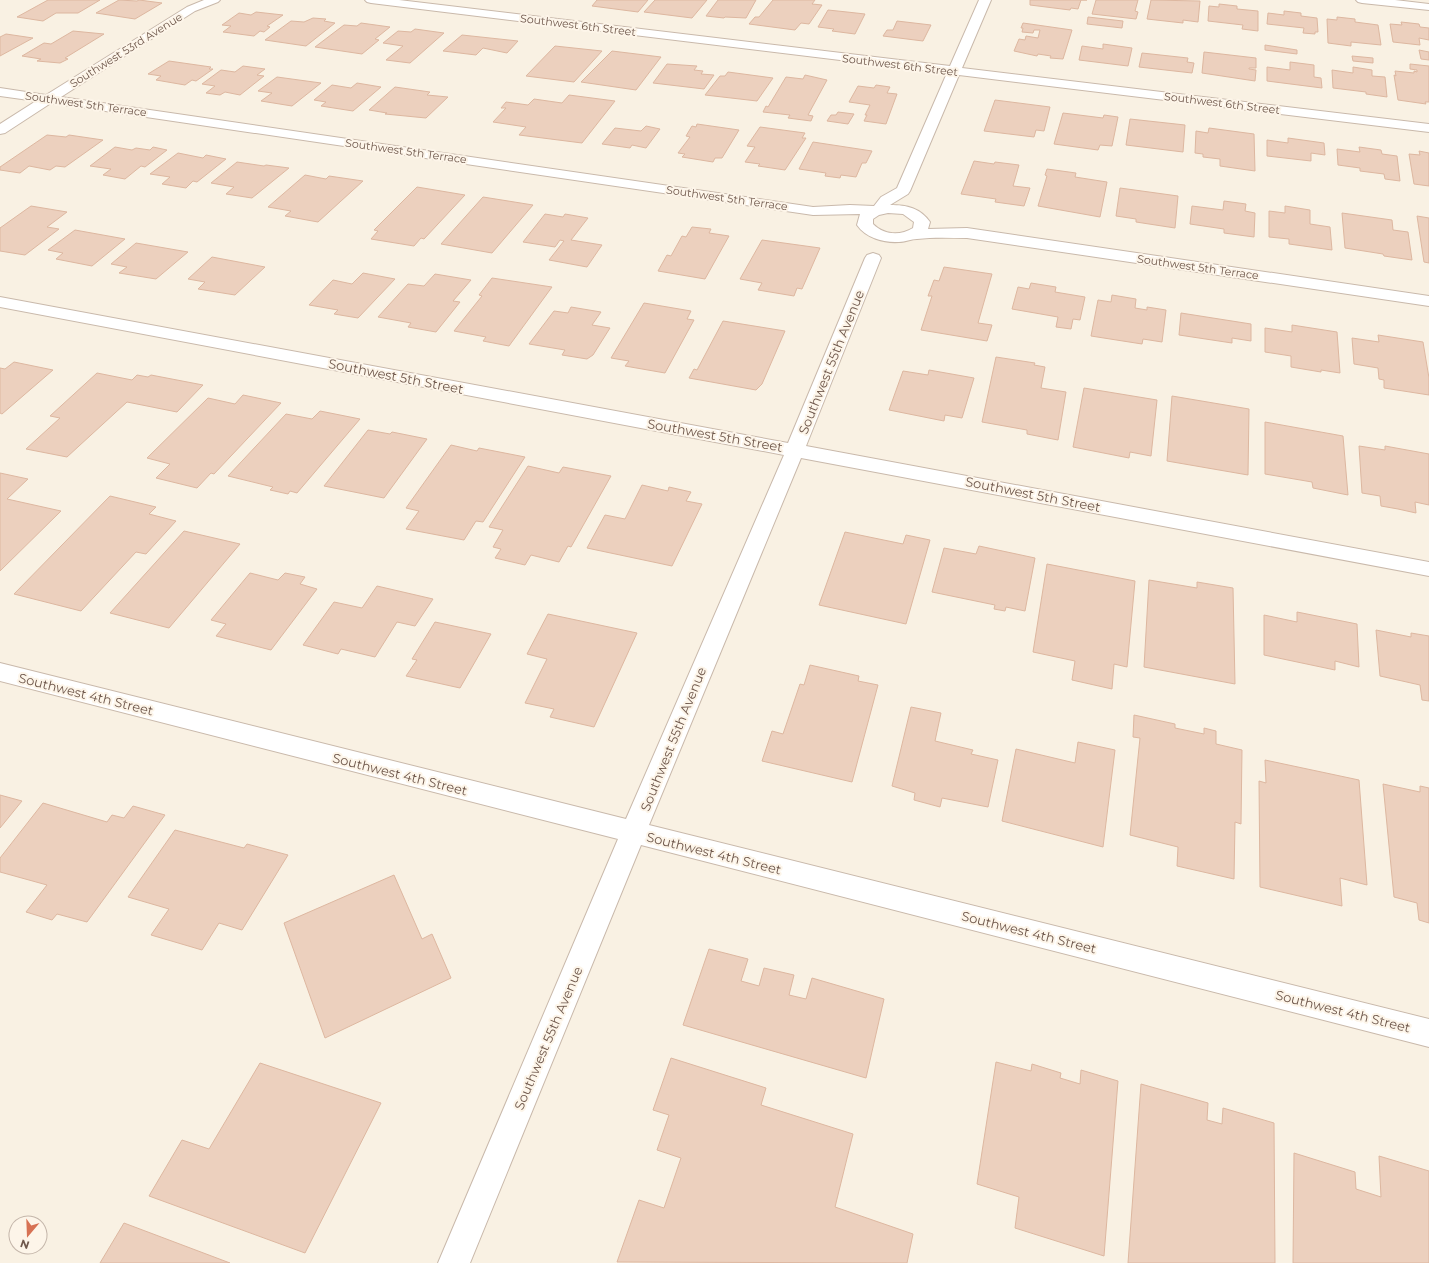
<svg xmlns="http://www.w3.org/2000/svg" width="1429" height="1263" viewBox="0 0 1429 1263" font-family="Montserrat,sans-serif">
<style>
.building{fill:#ecd0be;stroke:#ddb7a0}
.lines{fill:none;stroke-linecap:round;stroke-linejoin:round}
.minor-casing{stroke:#c9b9ab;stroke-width:2}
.minor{fill:#fff;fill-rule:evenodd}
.labels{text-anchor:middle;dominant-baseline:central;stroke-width:4;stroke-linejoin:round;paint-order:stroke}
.far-street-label{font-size:11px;fill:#6f584c;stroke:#fdf5e9}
.street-label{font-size:13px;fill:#6f584c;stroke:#fdf5e9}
</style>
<rect width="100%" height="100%" fill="#f9f1e3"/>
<!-- building -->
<path class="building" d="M48,0H100L78,13H56L43,21L17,17Z
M119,0L137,1L139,0L162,3L135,19L96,13Z
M597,0H648L638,12L592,6Z
M655,0H707L692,18L644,12Z
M718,0H756L746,18L725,17L724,18L706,16Z
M773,0H815L812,4L822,5L809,24L801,23L795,30L749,24L755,17H759Z
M1030,0H1087H1081L1078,9L1071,8L1070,10L1030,5Z
M1096,0H1138L1135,11L1138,12L1136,19L1092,14Z
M1151,0L1200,1L1198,22L1183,20V23L1147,19Z
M1219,4L1237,6V9L1258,11V31L1242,29L1243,25L1208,21L1209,6L1219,7Z
M828,10L847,12L865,14L855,34L832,31L834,29L818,27Z
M1284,11L1301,13V16L1317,18L1318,32H1315V34L1303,33L1304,28L1267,24L1268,13L1284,15Z
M256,12L283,15L267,26L270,27L264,32L260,31L254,36L223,32L231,26L222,25L239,13L251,15Z
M1088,17L1123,21L1122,28L1087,24Z
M1337,17L1355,19V22L1378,25L1381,45L1351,42V46L1328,43L1327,19L1337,20Z
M313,18L326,19L324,21L335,23L306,46L265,40L291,21L304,22Z
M897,21L931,25L923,41L883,36L887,30H893Z
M1401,22L1419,24L1420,27L1429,28V40L1419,38L1420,45L1393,42L1390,24L1402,25Z
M361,23L390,27L375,39L379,40L362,54L315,47L344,25L357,26Z
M1023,23L1072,30L1063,59L1050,58L1051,56L1038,54L1037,56L1014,51L1019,39L1025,40L1026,36L1038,38L1040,30H1034L1033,33L1022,32L1023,28H1021Z
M415,29L444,33L410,63L386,60L403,46L383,43L398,31L411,32Z
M73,31L104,34L65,58L68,59L60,63L37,61L41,59L22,56L44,43L51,44Z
M6,34L33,38L0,56V37Z
M462,35L518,41L507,53L483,48L476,55L443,51Z
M1103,44L1132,48L1128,66L1079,60L1082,46L1103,49Z
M1265,45L1297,50V54L1265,50Z
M555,46L602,51L574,82L526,76Z
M1419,50L1429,52V60L1421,59Z
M612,51L661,57L636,90L581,82Z
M1204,52L1256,58V68H1249V69L1256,70L1255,81L1202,73Z
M1142,53L1188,58L1187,62L1194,63L1192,73L1139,67Z
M1352,56L1373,58V63L1353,61Z
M169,61L211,67L209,69H213L196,81L192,80L185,85L156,80L161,76L148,74Z
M1290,62L1314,65V77L1321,78L1322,88L1267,81V67L1290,70Z
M667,64L697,66L694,70L703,71L701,74L714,75L704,89L653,83Z
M1410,64L1429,66V102H1425L1426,104L1398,100L1394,75L1396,76L1395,71L1414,73V71L1417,72V70L1410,69Z
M243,66L265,69L257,75L264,76L240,95L225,92L220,95L206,93L215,86L202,84L221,70L235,72Z
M1353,67L1372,70V76L1385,77L1387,97L1366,94V92L1333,88L1332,70L1353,73Z
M728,72L773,78L757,101L705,95L720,76H725Z
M805,75L827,80L808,115L813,116L811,121L788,118L790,115L763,112L766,106L768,107L786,77L803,79Z
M277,77L321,83L292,106L261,101L272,93L258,91Z
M357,83L381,87L353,111L321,106L326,102L314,100L332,85L351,88Z
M876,85L890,87L887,93L897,94L886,124L864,121L867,115H865L870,105L849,102L858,86L874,88Z
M395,87L430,92L427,95L448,97L426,118L385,114L387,113L369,110Z
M569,95L615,101L582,143L519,135L526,127L493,122L506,108H501L506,102L528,105L534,99L562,103Z
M995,100L1050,107L1044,131L1036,130L1034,137L984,131Z
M838,112L854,114L848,124L827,121L831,115H836Z
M1063,113L1103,118L1104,115L1118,117L1112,146L1100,145L1098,150L1054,144Z
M1130,119L1185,125L1183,152L1126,145Z
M697,124L739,130L722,158H715L713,162L682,157L685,154L678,153L690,137L686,136L692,126L696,127Z
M646,126L660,129L646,148L632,145L630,148L602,144L615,128L641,131Z
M760,127L805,133L802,138H806L785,170L758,166L760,164L745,162L755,147L747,146Z
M1209,128L1254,134L1255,171L1220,166V159L1203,157V154L1195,153L1196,131L1208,133Z
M47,135L66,137L69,135L103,140L65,167L56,166L50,170L29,166L20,173L0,170V167Z
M1288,138L1324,143L1325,155L1311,153V161L1267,156V140L1288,143Z
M813,142L872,151L866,163H862L856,177L841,175L840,178L825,176L826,173L799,169Z
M115,147L132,150L136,148L150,150L153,147L167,150L145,167L141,166L125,179L103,175L111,169L90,166Z
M1359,147L1381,150L1382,154L1397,156L1400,181L1385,179L1384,174L1360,171V168L1338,165L1337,149L1360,152Z
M1419,151L1429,153V186L1414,184L1409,154L1420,155Z
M178,153L203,158L206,155L226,159L197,182L193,181L186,188L162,184L170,177L150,174Z
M974,161L994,164L995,162L1019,165L1013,186L1030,188L1024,206L995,202L996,199L961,194Z
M237,162L264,166L266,165L289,168L252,198L226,194L234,187L211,183Z
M1047,169L1076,173L1075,177L1107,182L1100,217L1038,206L1047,176L1045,175Z
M305,175L326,179L329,176L363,181L318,222L285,216L291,211L268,207Z
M417,187L465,195L424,239L421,238L414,246L371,239L378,231L374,230Z
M1120,188L1178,196L1175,228L1136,222V219L1116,216Z
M483,197L533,205L492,253L441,244Z
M1224,201L1246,204L1245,211L1255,213L1254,237L1224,233V229L1190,224L1192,206L1223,210Z
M31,206L67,212L47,227L59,229L25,255L0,251V228Z
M1285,206L1310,210V224L1330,227L1332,250L1289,244V239L1269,237V211L1285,213Z
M1342,213L1392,220L1393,230L1408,232L1412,260L1384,256L1383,254L1345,248Z
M545,214L563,217L565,214L588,218L571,240L602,245L587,267L549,260L564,241L560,240L555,247L523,242Z
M1417,216L1429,218V263L1424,262Z
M692,227L711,229L709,233L729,236L705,279L658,271L667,255L671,256L682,236L686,237Z
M75,230L125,239L92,266L56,259L63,253L48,250Z
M762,240L820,248L802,289L797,288L794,296L758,290L762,283L740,279Z
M136,243L188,252L156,279L119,273L127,267L111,264Z
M212,257L265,267L235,295L198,289L205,282L188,279Z
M944,267L992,274L978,323L992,325L987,341L921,330L932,296H928L934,280L939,281Z
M363,273L395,279L358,318L334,314L338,310L309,305L333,280L352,284Z
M435,274L471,280L453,301L460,302L436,332L408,327L411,323L378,317L408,284L424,286Z
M492,278L552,287L509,346L483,341L486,337L454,331L482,296L479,295Z
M1031,283L1056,287L1055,292L1085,297L1080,320L1073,319L1071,329L1056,327L1058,317L1012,309L1018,287L1029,289Z
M1112,295L1136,299L1135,308L1147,310V307L1166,310L1162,342L1143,339L1142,344L1091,336L1098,300L1111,302Z
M644,303L691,311L687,319L694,320L665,373L625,366L629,361L611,358Z
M571,307L601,312L592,325L610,328L593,355L587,359L562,355L565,350L529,344L554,311L568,313Z
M1181,313L1251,324V341L1232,338V343L1179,335Z
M723,321L785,331L762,384L756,390L689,378L694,369L697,370Z
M1292,325L1337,332L1340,373L1321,370V372L1291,367V356L1265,352V328L1292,332Z
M1378,335L1423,342L1429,378V395L1384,388V380L1379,379L1378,368L1354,364L1352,338L1379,342Z
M996,357L1035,363L1034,365L1045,367L1041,388L1066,392L1058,440L1027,434V430L982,422Z
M14,362L53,370L2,414L0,413V368L5,369Z
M929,370L974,378L962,418L945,415L944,421L889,410L903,371L928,375Z
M97,373L132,380L137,375L148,377L151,375L203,385L177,412L127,402L67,457L26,449L60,418L50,416Z
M1084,388L1157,400L1151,456L1130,452L1129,458L1073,447Z
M243,395L281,403L214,474L211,473L197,488L156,478L170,464L147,458L208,398L235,404Z
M1172,396L1249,409L1248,475L1167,461Z
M320,411L360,419L297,493L290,491L288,494L270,490L273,487L228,476L286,414L312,419Z
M1265,422L1343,436L1348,495L1313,488L1312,482L1265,474Z
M368,430L390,434L392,432L427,439L384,498L324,486Z
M451,445L477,451L479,448L525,457L483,522L476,521L464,540L406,529L419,511L406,508Z
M1359,446L1385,450V446L1429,454V505L1415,502L1416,513L1398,509L1381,506L1380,496L1362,493Z
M528,466L559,473L563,467L611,476L571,547L568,546L559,562L531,555L525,565L495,558L501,549L493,547L503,530L489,527Z
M0,473L28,479L7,499L61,511L0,571Z
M642,485L668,491L669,487L691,492L686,501L702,504L672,566L587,548L605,515L625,519Z
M110,496L156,507L149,514L176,521L146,554L136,552L81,611L14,594Z
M184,531L240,544L169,628L110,613Z
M845,532L903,544L906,535L930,540L906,624L819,605Z
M979,546L1035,558L1025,611L1006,607L1005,611L994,609L995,605L932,592L944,548L976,554Z
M1047,564L1135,581L1127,667L1114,664L1112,689L1072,680L1075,661L1033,652Z
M250,573L278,580L285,573L305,577L300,584L317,589L271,650L216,636L226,624L211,620Z
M1149,580L1197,588V582L1233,588L1235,684L1144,667Z
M377,586L433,599L415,626L397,622L375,657L341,649L338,654L303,645L334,602L362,608Z
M1297,612L1357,624L1359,667L1335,661V670L1264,655V615L1297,622Z
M548,614L637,633L594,727L550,717L554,709L525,703L547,659L527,654Z
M435,622L491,634L460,688L406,676L417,660L412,659Z
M1376,630L1411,637V633L1429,636V701L1422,700L1420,685L1380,676Z
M810,665L859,676L858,681L878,685L852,782L762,761L772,731L783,734L800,684L804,685Z
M911,707L941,713L935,741L973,750L971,754L998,760L988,807L942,798L940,807L914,800L915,793L892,786Z
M1134,715L1175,724V728L1204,734V728L1216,731V744L1242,750L1241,824L1235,822L1234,879L1177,866L1178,847L1130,835L1140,738L1133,737Z
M1078,742L1115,750L1103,847L1002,821L1016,749L1075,763Z
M1265,760L1359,780L1367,885L1340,878L1342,906L1260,887L1259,781L1266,783Z
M1383,784L1420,792V786L1429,788V923L1419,920L1417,903L1394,897Z
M0,795L22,801L0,828Z
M43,803L107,822L112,815L124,818L133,806L165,815L87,922L57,914L52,920L26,912L47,885L0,872V858Z
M175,830L244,848L247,844L288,855L242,930L219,923L202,950L151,935L169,909L128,897Z
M394,875L422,939L432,934L451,978L325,1038L284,923Z
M709,949L748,959L741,981L759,986L764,968L794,975L789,995L806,999L812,978L884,999L866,1078L683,1025Z
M671,1058L766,1088L761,1105L853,1134L835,1207L913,1234L907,1263L617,1262L639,1200L664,1208L681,1158L657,1150L669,1115L653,1110Z
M996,1062L1031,1071L1032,1064L1061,1073L1060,1078L1080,1084L1081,1070L1118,1081L1104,1256L1015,1228L1019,1197L977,1184Z
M260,1063L381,1103L305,1253L149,1196L182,1140L209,1149Z
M1141,1084L1208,1103L1207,1120L1222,1124L1223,1108L1274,1123L1275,1263H1128Z
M1294,1153L1355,1172L1356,1189L1381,1197L1379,1156L1429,1171V1263H1293Z
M124,1223L230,1263H100Z"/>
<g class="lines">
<defs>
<path id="minor" d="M204,0H220L218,2L195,11L61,97L813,207L850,205L874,206L881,197L897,188L947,73L371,3L367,2L365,0H399L950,66L979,0H991L962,68L1429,124V132L959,75L910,191L908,194L890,205C907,205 920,208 930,222L928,229L967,228L1429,296V306L967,238C950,238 934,237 917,239C911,239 905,242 899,242C884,243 866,238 857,225L860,214L813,215L51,103L5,133L0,134V124L36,101L0,96V88L46,95L187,7ZM888,213L903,214L914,222L913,228C900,236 884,235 873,224V219L879,215Z
M1356,0H1395L1429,4V10L1362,3L1358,2Z
M873,253L879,255L881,258L806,446L1429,562V576L801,458L649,825L1429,1019V1047L641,845L470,1263H438L618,839L0,681V663L626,819L784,455L0,307V297L788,443L865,258L867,255Z"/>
</defs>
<!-- minor casing -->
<use href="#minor" class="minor-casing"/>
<!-- minor -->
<use href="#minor" class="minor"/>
</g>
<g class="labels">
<!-- far-street labels -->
<g class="far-street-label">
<text transform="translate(578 25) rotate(7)">Southwest 6th Street</text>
<text transform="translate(126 50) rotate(-32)">Southwest 53rd Avenue</text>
<text transform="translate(900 65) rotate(7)">Southwest 6th Street</text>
<text transform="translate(1222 103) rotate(7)">Southwest 6th Street</text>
<text transform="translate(86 104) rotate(8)">Southwest 5th Terrace</text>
<text transform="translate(406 151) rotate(8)">Southwest 5th Terrace</text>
<text transform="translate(727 198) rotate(8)">Southwest 5th Terrace</text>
<text transform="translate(1198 267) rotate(8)">Southwest 5th Terrace</text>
</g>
<!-- street labels -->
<g class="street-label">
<text transform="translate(831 362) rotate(-68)">Southwest 55th Avenue</text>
<text transform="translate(396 376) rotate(11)">Southwest 5th Street</text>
<text transform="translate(715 435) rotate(10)">Southwest 5th Street</text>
<text transform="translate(1033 494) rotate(11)">Southwest 5th Street</text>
<text transform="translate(86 694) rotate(14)">Southwest 4th Street</text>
<text transform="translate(673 739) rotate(-68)">Southwest 55th Avenue</text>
<text transform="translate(400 774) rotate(14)">Southwest 4th Street</text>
<text transform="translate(714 853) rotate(14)">Southwest 4th Street</text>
<text transform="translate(1029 932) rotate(14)">Southwest 4th Street</text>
<text transform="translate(1343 1011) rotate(14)">Southwest 4th Street</text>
<text transform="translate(548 1038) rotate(-67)">Southwest 55th Avenue</text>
</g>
</g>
<!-- north arrow -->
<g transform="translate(28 1235) rotate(199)"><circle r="19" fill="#fdf5e9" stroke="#c4b6aa"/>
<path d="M0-3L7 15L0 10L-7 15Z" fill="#d77254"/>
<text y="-6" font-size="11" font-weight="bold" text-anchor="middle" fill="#6f584c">N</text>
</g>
</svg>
